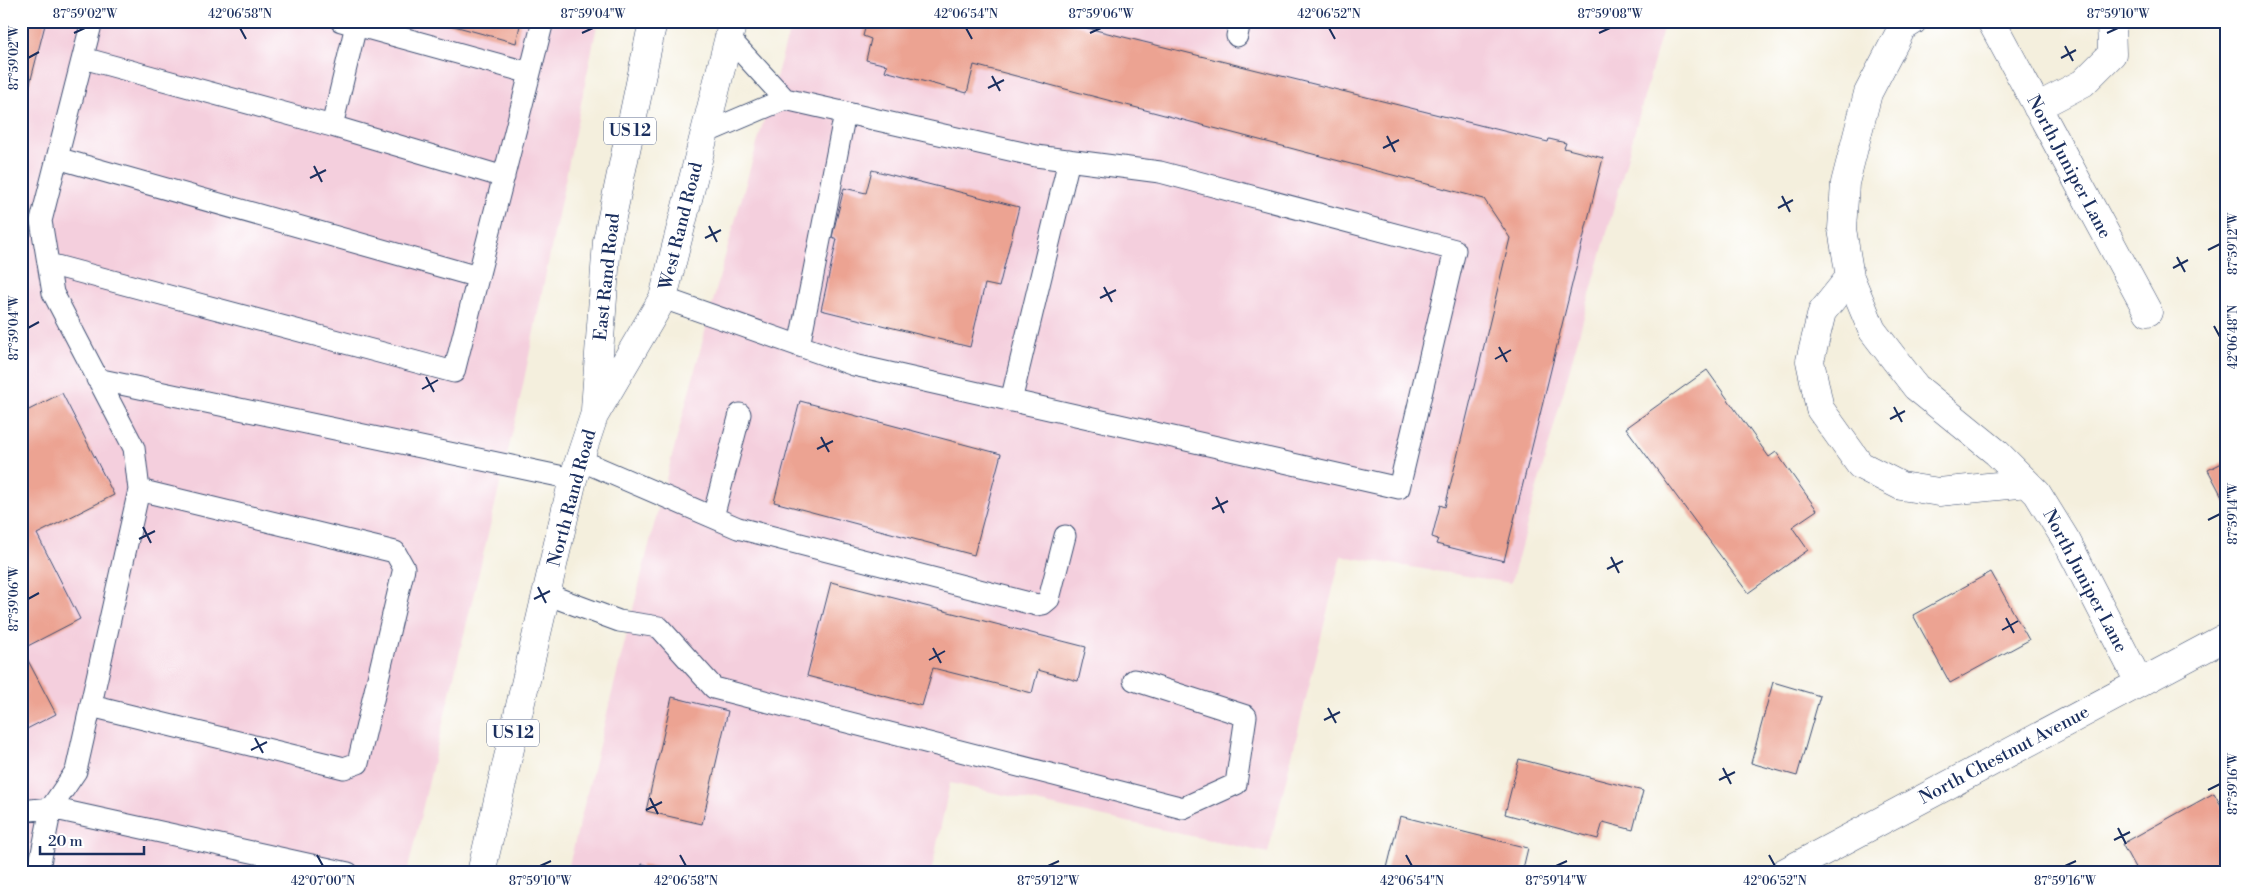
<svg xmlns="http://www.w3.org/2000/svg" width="2247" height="894" viewBox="0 0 2247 894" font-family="'Libre Bodoni',serif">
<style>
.built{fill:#f4cfdd}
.building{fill:#eca392}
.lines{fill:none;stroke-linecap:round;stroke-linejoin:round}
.lane-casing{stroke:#3c4c71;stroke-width:23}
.street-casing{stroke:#3c4c71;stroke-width:29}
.primary-casing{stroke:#3c4c71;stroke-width:29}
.lane{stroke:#fff;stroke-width:21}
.street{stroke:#fff;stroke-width:28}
.primary{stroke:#fff;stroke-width:28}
.ticks{fill:none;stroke:#1b2f5e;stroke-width:2}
.labels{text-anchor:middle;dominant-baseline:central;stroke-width:4.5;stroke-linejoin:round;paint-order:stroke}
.shield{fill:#fff;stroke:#5f6d8e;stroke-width:1}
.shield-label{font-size:16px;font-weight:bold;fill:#1b2f5e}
.street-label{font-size:18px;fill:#1b2f5e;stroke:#fff}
.neatline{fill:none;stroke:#1b2f5e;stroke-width:2}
.ticks-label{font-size:12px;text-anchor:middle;fill:#1b2f5e}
</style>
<rect width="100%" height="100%" fill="#fff"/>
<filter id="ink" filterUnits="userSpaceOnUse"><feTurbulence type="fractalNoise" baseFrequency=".02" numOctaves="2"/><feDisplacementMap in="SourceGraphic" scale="10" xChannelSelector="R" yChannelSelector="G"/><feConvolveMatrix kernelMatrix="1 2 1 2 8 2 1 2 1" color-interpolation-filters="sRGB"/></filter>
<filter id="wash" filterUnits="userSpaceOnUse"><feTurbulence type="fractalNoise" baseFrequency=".0096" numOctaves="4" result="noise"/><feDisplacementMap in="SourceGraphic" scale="20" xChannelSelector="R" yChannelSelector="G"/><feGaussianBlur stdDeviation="1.12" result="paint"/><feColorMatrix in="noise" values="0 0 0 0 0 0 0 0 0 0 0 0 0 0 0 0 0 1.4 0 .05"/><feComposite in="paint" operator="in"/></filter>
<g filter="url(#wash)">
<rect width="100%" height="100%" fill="#f4efdd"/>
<!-- built -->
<path class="built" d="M21,21H598L518,409L407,873H21Z
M792,21H1665L1511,583L1341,556L1268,853L950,783L931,873H567L657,513L724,260Z"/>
<g id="blocks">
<!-- building -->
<path class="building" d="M21,21H46L22,114H21Z
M436,21H521L516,43Z
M867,21H1059L1548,142L1549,139L1566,143L1564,148L1603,158L1504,561L1436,544L1438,539L1432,537L1440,505L1445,507L1510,238L1484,199L974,65L967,93L885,71L887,65L866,60L871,39L863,36Z
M872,170L1019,207L999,287L985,284L970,347L821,310L837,239L832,237L844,188L866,193Z
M1707,370L1769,457L1776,452L1817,510L1792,527L1808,550L1748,593L1626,428Z
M62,393L114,495L37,534L80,619L22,649L56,714L21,732V414Z
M800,401L1001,454L974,555L774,502Z
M2226,461V504L2208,470Z
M1991,572L2029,640L1950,683L1913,615Z
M831,582L1086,647L1078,681L1038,670L1032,693L933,668L922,706L807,676Z
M1773,682L1820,696L1797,776L1751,763Z
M672,697L728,711L702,824L646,811Z
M1519,759L1643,791L1633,830L1603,822L1598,839L1505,814Z
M2214,793L2226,814V862L2207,873H2138L2122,844Z
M1400,816L1528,848L1522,873H1405L1387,868Z
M642,864L674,872V873H640Z"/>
</g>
</g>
<g filter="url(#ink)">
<use href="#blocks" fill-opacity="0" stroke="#3c4c71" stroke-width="1"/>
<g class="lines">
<defs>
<path id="lane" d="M341,21L530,73L543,21
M1237,36L1240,21
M83,58L332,126L357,21
M332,126L504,177
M705,133L785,99
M57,158L478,277
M49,264L454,372L530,73
M663,298L854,365L1399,488L1455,250L1160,172L1036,156L785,99L729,38
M799,346L845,113
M97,379L573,479
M1011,401L1069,160
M580,460L738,528L1037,605L1043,604L1049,599L1065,536
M713,517L740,414
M546,594L619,621L659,627L714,688L1183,808L1236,784L1246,716L1134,680
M91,706L344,768L358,763L404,568L395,552L139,490
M21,811L51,808L348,873
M38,873L51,808L76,771L139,490L134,448L53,293L41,221L92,21"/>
<path id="street" d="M1913,21L1902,28L1868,93L1845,183L1842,229L1850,277L1872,330L1916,387L1997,453L2037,493L2066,540L2139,682
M1991,21L2148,312
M2037,107L2083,83L2112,54L2111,21
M1850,277L1822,312L1810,361L1820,409L1860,465L1901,486L1939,492L2027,483
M1783,873L2226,637"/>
<path id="primary" d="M595,410L607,241L653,21
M481,873L573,479L594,416L663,298L733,21"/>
</defs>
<!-- lane casing -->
<use href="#lane" class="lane-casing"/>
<!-- street casing -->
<use href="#street" class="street-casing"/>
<!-- primary casing -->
<use href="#primary" class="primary-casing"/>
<!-- lane -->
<use href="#lane" class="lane"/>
<!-- street -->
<use href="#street" class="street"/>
<!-- primary -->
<use href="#primary" class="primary"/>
</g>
</g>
<!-- ticks -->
<path class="ticks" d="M240,28L246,39M966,28L972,39M1329,28L1335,39M74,33L85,28M582,33L593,28M1090,33L1101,28M1599,33L1610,28M2107,33L2118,28M2065,46L2073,61M28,58L39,52M2061,58L2076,50M992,76L1000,91M988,88L1004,80M1387,136L1395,152M1383,148L1399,140M314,166L322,182M310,178L326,170M1782,196L1790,212M1778,208L1793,200M709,226L717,242M705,238L721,230M2208,250L2220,244M2177,257L2185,272M2173,268L2188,260M1104,287L1112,302M1100,298L1116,290M2214,326L2220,337M28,328L39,322M1499,347L1507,362M1495,359L1511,350M426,377L434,392M422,389L438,380M1894,407L1902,422M1890,419L1905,411M821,437L829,452M817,449L833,441M1216,497L1224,513M1212,509L1228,501M2208,520L2220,514M143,527L151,543M139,539L155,531M1611,557L1619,573M1607,569L1623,561M538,587L546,603M28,599L39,593M534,599L550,591M2006,618L2014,633M2002,630L2018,621M933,648L941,663M929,660L945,651M1328,708L1336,723M1324,720L1340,712M255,738L263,753M251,750L267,742M1723,768L1731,784M1719,780L1735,772M2208,790L2220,784M650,798L658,814M646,810L662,802M2118,828L2126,844M2114,840L2130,832M317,855L323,866M680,855L686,866M1406,855L1412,866M1769,855L1775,866M540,866L551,861M1048,866L1059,861M1556,866L1567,861M2065,866L2076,861"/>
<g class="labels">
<!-- shield labels -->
<g class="shield">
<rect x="604" y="117.5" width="52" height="27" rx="4"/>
<rect x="487" y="719.5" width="52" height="27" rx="4"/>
</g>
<g class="shield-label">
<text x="630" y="131">US 12</text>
<text x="513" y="733">US 12</text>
</g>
<!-- street labels -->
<g class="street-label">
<text transform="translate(2069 167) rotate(62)">North Juniper Lane</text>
<text transform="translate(681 226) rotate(-76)">West Rand Road</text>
<text transform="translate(607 277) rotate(-84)">East Rand Road</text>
<text transform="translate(572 498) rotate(-75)">North Rand Road</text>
<text transform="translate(2085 581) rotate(62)">North Juniper Lane</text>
<text transform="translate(2004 755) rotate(-28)">North Chestnut Avenue</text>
</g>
</g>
<!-- margin -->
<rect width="2247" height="894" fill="none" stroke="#fff" stroke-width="55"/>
<!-- scale -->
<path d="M40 846v8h104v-8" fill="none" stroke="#1b2f5e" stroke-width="2.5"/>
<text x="48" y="846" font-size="15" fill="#1b2f5e" stroke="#ffffff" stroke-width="4" paint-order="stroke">20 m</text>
<rect x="28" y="28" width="2192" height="838" class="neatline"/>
<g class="ticks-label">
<text x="85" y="18">87°59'02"W</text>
<text x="240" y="18">42°06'58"N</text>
<text x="593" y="18">87°59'04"W</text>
<text x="966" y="18">42°06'54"N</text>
<text x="1101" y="18">87°59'06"W</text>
<text x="1329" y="18">42°06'52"N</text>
<text x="1610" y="18">87°59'08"W</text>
<text x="2118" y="18">87°59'10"W</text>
<text transform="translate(14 58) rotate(-90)" y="4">87°59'02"W</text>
<text transform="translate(2233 244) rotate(-90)" y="4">87°59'12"W</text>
<text transform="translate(14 328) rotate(-90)" y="4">87°59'04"W</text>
<text transform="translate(2233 337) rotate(-90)" y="4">42°06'48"N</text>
<text transform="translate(2233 514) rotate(-90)" y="4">87°59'14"W</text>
<text transform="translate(14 599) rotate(-90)" y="4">87°59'06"W</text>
<text transform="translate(2233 784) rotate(-90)" y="4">87°59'16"W</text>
<text x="323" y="885">42°07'00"N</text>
<text x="540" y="885">87°59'10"W</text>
<text x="686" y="885">42°06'58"N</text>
<text x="1048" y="885">87°59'12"W</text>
<text x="1412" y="885">42°06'54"N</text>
<text x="1556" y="885">87°59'14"W</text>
<text x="1775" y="885">42°06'52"N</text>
<text x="2065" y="885">87°59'16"W</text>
</g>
</svg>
